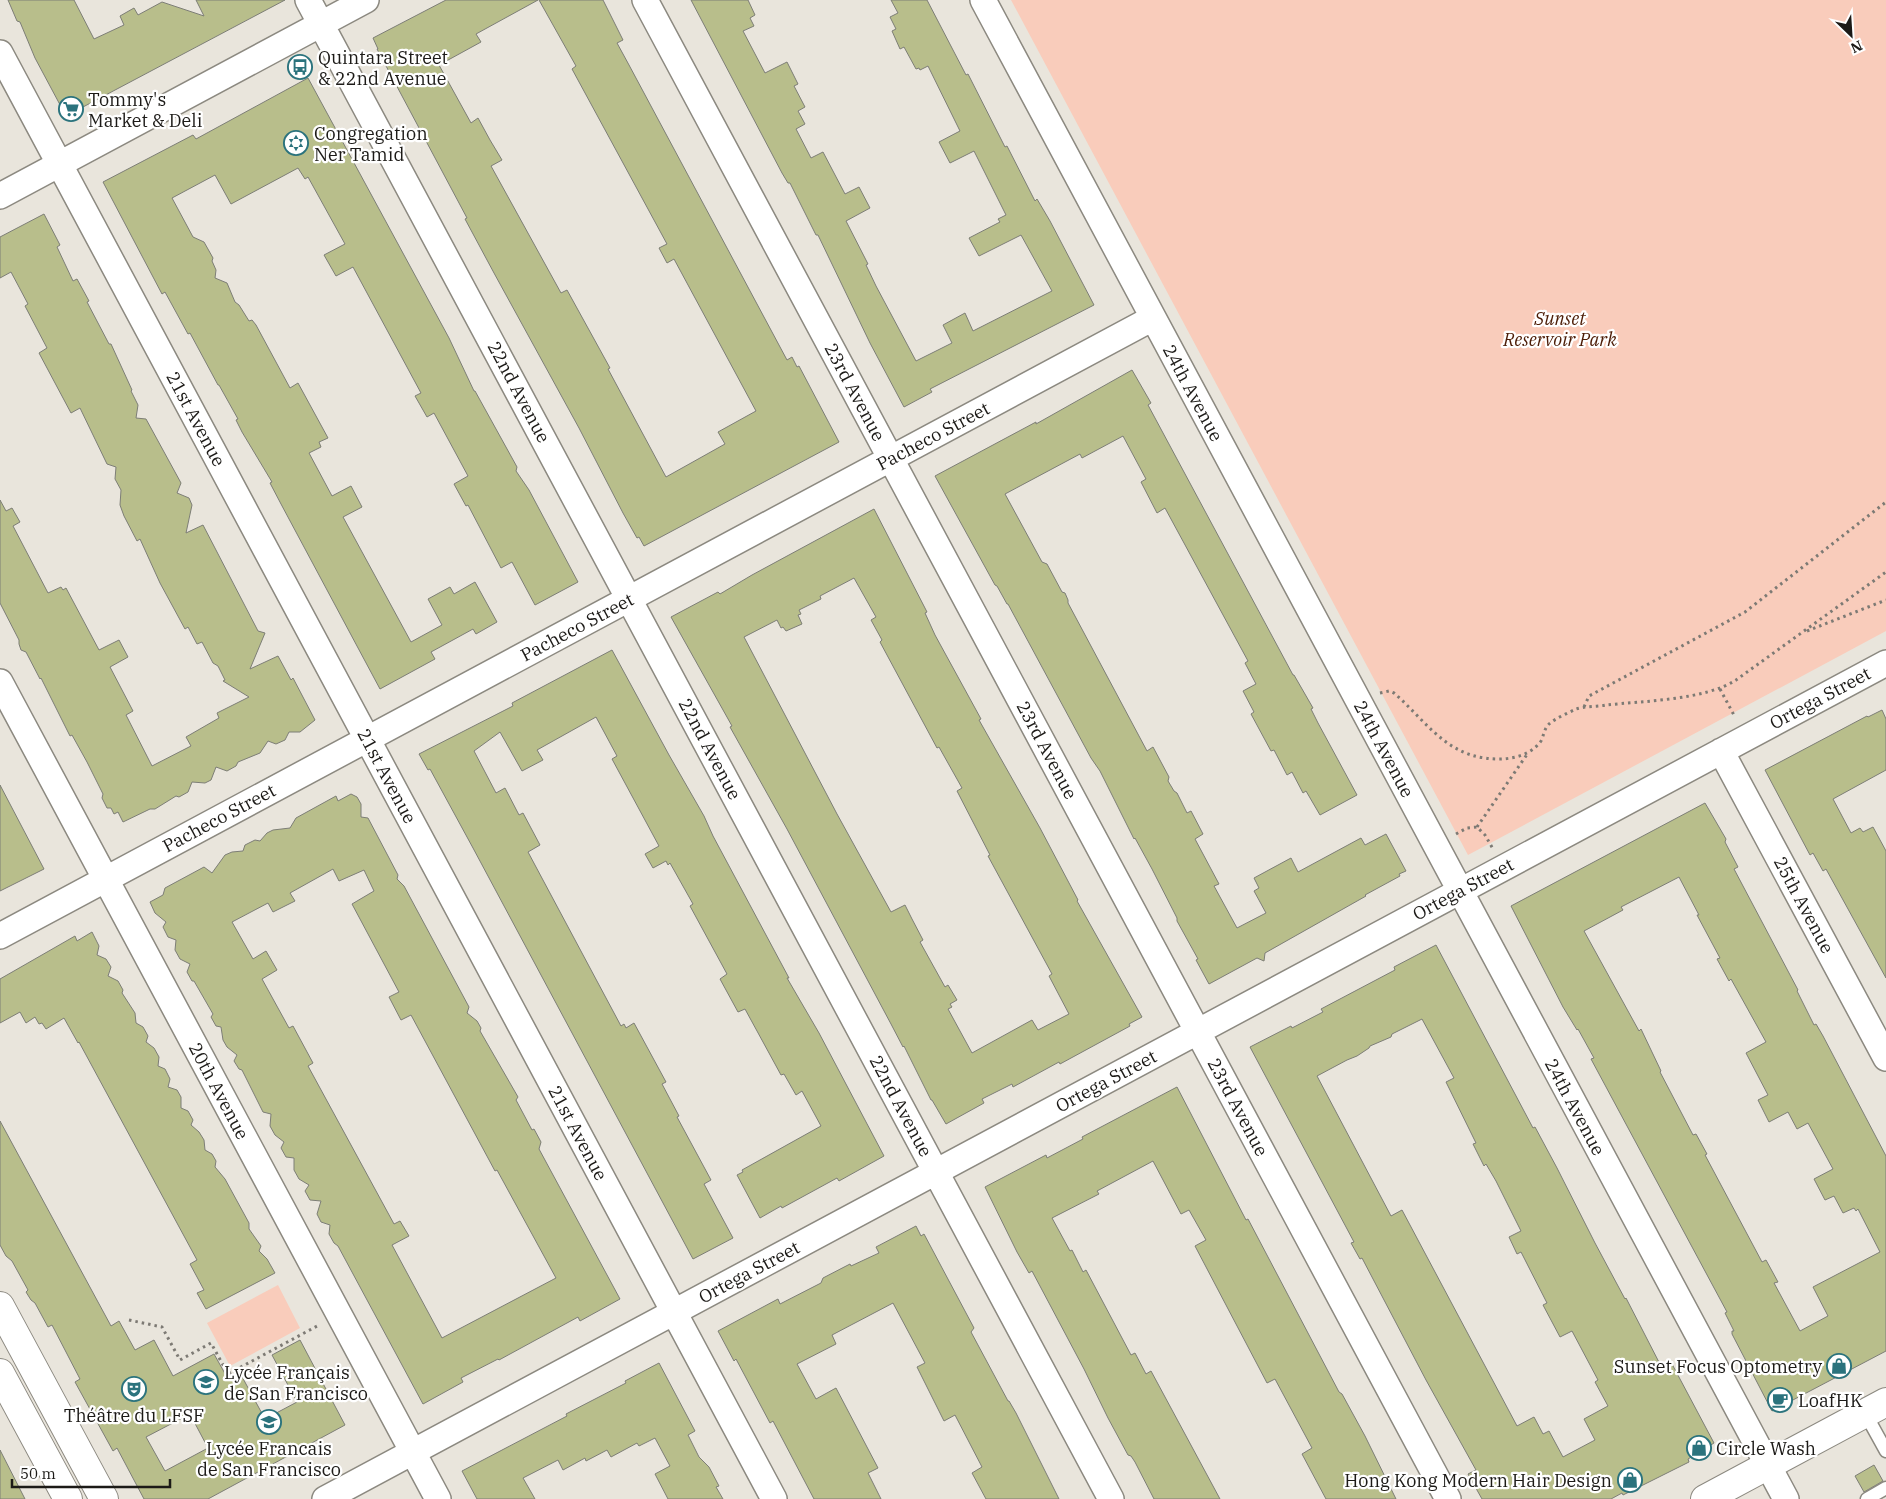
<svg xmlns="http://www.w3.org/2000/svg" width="1886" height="1499" viewBox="0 0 1886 1499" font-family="'IBM Plex Serif',serif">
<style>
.green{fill:#f9ccbb}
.building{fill:#b8be8b;stroke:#7d7e76;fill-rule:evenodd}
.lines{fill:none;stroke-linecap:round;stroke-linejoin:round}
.lane-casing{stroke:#8c8980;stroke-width:15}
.street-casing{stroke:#8c8980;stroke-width:28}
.secondary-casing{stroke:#8c8980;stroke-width:30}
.highway-casing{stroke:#8c8980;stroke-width:30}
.path{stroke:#7d7a74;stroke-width:3;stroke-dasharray:2.5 4;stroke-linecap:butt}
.lane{stroke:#fff;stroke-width:12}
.street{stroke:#fff;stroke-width:25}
.secondary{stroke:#fff;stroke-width:28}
.highway{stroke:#fff;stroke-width:28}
.labels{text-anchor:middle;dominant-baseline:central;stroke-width:4.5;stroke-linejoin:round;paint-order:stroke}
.poi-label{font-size:18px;fill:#1c1a17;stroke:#fff;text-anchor:start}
.park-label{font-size:18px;font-style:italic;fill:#4c1c06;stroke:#fff}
.street-label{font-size:18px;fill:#1c1a17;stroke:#fff}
</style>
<rect width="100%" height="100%" fill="#e9e5dc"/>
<!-- green -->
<path class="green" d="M1011,0H1886V631L1468,855Z
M278,1285L300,1328L230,1366L207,1323Z"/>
<!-- building -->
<path class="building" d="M8,0H74L94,39L124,25L120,16L134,8L138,15L162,2L204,16L196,0H285L66,116L35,58L20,22L17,21Z
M446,0H538L476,34L481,42L439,65L471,123L478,118L490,140L502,160L491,166L561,293L567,290L610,368L608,369L666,477L725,444L718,432L756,411L674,259L667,263L659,248L667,244L572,69L576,66L539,0H603L623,40L617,43L629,65L787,360L792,357L797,367L799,366L839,442L644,546L639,537L637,538L623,513L579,428L494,273L465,219L467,218L377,49H378L373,38Z
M691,0H748L755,15L750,18L754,26L743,31L765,73L787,62L798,84L794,86L805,107L798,111L805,124L796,129L811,158L823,152L845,194L859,187L870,208L846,221L868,264L866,265L876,286L916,361L952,343L943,325L965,313L973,331L1052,291L1021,235L979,256L969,238L1000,222L998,219L1006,215L974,151L950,163L939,142L960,131L928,66L920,70L919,68L916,69L904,47L900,49L892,31L896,29L890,17L898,13L891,0H927L966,75L968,74L1005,147L1007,146L1035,201L1037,199L1050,221L1094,305L930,389L932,392L904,407L870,343L818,235H816L790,183H788L782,173Z
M308,78L449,338L474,391H475L517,467L516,471L529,490L578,582L535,605L512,562L501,568L468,505L466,506L454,484L468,476L434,413L427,417L415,396L421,393L353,267L336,276L324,255L345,244L308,177L305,179L298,168L231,204L215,175L172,198L193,237L204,242L213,258L212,261L216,270L215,278L227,283L235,302L239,305L249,321L252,320L256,325L290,388L298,383L328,438L319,442L321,447L309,453L332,496L351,486L362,507L343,517L411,642L442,625L428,599L450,587L454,594L475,582L497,622L476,634L473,629L431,652L435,659L380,689L281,504L270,483L272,482L242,432L236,420L238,419L219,385H218L190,333L188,334L165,292L162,294L103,182L193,135L196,139Z
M44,214L60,245L57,247L73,281L77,279L89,301L87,302L109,344H111L132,390L131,391L138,405L136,418L146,419L181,483L177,493L189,498L192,505L186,533L203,525L258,631L265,633L250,669L278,656L291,680L293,678L315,720L300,732H289L285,740L276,744L268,741L260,753L238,762L236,766L227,771L216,767L211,780L205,783L192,782L188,792L179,797L176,796L155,809H150L123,822L118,812L114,814L111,808H107L102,798L103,794L87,762L72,735L70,736L41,678L40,679L26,652L21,650L19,644V640L0,603V500L6,511L12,508L20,522L13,526L48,593L61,587L63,590L66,588L99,650L119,640L128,657L110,667L133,711L126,715L152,766L191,746L186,737L219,718L217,713L249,697L223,681L225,680L218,666L213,663L202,642L197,644L188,627L185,629L160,583L140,539L137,541L124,516L120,505L121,490L115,479L116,467L107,464L80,408L71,413L39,353L47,348L25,306L28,304L11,272L0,278V237Z
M1132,370L1151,403L1148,405L1293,675H1294L1313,708L1311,709L1318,723L1357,795L1320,815L1306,791L1303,793L1292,772L1287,775L1274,750L1271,751L1251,714L1254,712L1243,691L1256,684L1245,663L1248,661L1165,508L1157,513L1141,482L1146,479L1123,436L1082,458L1080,454L1005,494L1042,562L1047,564L1062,592L1065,593L1068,600V603L1147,751L1153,747L1169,777L1168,781L1174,791L1177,793L1187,813L1191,811L1203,834L1195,839L1219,884L1214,886L1237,928L1266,913L1254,891L1259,888L1254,878L1291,858L1298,872L1361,838L1365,845L1386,834L1406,871L1399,874L1400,876L1365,895L1366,896L1265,953L1264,961L1257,958L1209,984L1196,960L1198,959L1177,921V918L1152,869L1135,838L1134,839L1100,771L1091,758L1008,604H1007L997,586L995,585L935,476L1036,422V424Z
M874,509L927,612L925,613L935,635L981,719L979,720L1040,828L1078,900L1077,901L1142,1017L1129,1024L1130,1026L1060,1064L1059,1062L1013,1087L1012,1084L982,1099L984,1103L946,1124L932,1100H931L904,1046L903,1047L891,1024L787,829L730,727L732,726L671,617L718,592L720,594L752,575ZM854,578L876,617L871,620L882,640L880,642L937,748L939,747L962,788L957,791L990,855L988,856L1052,974L1049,976L1069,1014L1038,1030L1032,1020L972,1053L948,1009L952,1007L950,1004L957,1000L948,985L945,987L920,942L923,940L912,919L905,905L891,912L837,814L744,637L777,620L781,628L783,627L786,631L802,624L798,615L801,614L799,610L821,599L820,596Z
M612,650L669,755L704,816L713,836L789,978H787L819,1033L884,1156L839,1181L837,1178L782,1208L781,1206L760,1218L737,1175L743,1172L742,1170L821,1126L802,1091L796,1095L784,1074L781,1075L745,1009L738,1012L720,979L727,974L690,906L693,904L670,863L668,865L666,861L653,868L645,854L659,846L612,759L617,756L596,717L537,750L543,760L522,771L500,732L474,751L496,793L505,788L519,815L523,813L540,845L528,852L621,1026L624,1024L626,1028L634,1023L666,1082L662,1084L679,1116L677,1117L711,1180L704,1184L733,1238L693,1259L473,848L430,769L428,770L419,754L513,706L512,703Z
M1882,710L1886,719V770L1833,799L1851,833L1860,828L1863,832L1873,827L1886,851V978L1826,869L1823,871L1813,853L1810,855L1765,770L1867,716L1868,717Z
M0,785L44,869L0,891Z
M351,794L357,797L361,804V817L368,818L398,875L397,879L404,886L469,1007L467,1013L477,1021L481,1028L480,1031L518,1097L516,1100L532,1130L534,1129L541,1142L539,1149L620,1299L580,1321L578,1317L499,1360L498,1359L461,1378L463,1382L423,1404L338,1246L334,1243L329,1234L330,1225L321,1222L317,1214L321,1201L310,1200L305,1191L309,1185L299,1179L294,1170V1158L286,1157L281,1148L284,1142L275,1135L270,1126L271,1114L263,1112L242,1070L239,1069L234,1061L237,1055L227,1047L223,1040L221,1027L216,1026L211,1017L213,1014L194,981H192L187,972L190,964L180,959L175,950L176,940L168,937L163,927L166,922L155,913L150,902L163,895L165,888L204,867L212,873L225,855L232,852L243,851L245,845L255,840L260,841L267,833L273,830L290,828L296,818L336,796L338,801ZM333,869L339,881L364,870L374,891L352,904L399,992L389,997L401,1020L411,1015L495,1171L497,1170L556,1278L442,1338L392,1245L409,1236L400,1221L394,1224L308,1066L313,1063L293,1026L289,1028L262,979L277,970L266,951L253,959L232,922L268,903L273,912L295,901L290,893Z
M1705,803L1726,839L1725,842L1738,867L1734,869L1798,990L1797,991L1814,1025L1816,1024L1823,1036L1886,1156V1351L1772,1411L1732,1334V1331H1734L1725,1313L1727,1312L1591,1059L1594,1058L1578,1029L1577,1030L1563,1007L1511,906ZM1679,877L1699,915H1697L1720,958L1717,959L1729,981L1731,979L1766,1042L1746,1053L1768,1095L1758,1100L1769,1122L1788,1112L1797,1129L1808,1123L1833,1169L1814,1179L1825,1200L1834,1196L1843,1213L1854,1208L1856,1211L1858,1209L1880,1252L1813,1287L1828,1316L1800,1331L1774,1283L1778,1282L1766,1260L1762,1262L1705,1155L1707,1154L1696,1134L1693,1135L1660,1072L1661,1071L1641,1029L1639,1031L1584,931L1623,910L1621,907Z
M92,932L99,946L97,955L106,959L111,967L108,976L118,981L123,990L122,993L135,1013L136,1023L143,1027L148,1036L146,1042L154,1048L159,1057L158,1066L165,1069L170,1079L168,1087L177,1090L181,1097V1108L188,1111L193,1120L191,1125L199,1132L204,1140L205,1150L212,1154L216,1161L215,1167L225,1179L249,1223V1229L261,1246L259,1251L267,1259L275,1273L206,1309L197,1293L204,1290L190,1264L197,1260L79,1042L78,1043L64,1018L46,1029L42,1023L39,1024L35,1017L26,1023L20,1012L0,1023V979L75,936L77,941Z
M1436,945L1533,1128L1535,1127L1557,1168L1595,1243L1625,1299L1626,1298L1663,1370L1672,1364L1714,1443L1688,1459L1689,1462L1623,1495L1622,1493L1611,1499H1482L1468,1474L1476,1470L1426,1380L1362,1258L1360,1259L1351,1243L1354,1242L1250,1047L1291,1026L1292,1028L1323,1012L1321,1009L1395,970L1394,967ZM1422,1019L1454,1078L1446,1082L1476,1143L1473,1144L1484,1166L1486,1164L1496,1181L1521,1231L1509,1237L1517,1254L1521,1252L1547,1303L1543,1305L1560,1337L1572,1331L1598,1380L1595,1382L1608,1406L1584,1419L1595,1440L1563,1457L1549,1431L1543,1434L1534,1417L1517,1426L1402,1210L1391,1216L1317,1076L1347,1060L1357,1056L1369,1048L1370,1046L1391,1037L1392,1034Z
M1177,1087L1246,1220L1248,1219L1339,1392L1342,1394L1365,1436L1396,1499H1326L1302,1454L1312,1448L1275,1379L1267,1383L1195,1246L1206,1240L1189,1210L1181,1214L1153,1161L1097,1191L1099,1194L1052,1218L1070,1251L1072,1250L1083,1272L1086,1270L1131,1355L1135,1353L1146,1374L1151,1371L1220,1499H1154L1135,1462L1131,1456L1128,1455L1108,1418L1084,1369L1032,1271L1029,1273L1017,1252L985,1187L1046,1155L1047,1158L1083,1139L1082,1137Z
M0,1121L111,1326L119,1321L135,1350L154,1340L173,1376L214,1354L228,1379L240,1373L265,1419L297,1402L272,1355L300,1340L345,1425L208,1499H144L117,1448L113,1451L75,1382L80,1379L52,1325L48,1327L35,1303L31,1300L26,1292L28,1290L12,1261L6,1256L0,1245ZM190,1414L208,1448L165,1471L146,1437Z
M916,1226L921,1236L924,1234L974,1328L971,1332L1008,1401H1009L1016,1413L1059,1499H986L972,1473L982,1467L955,1415L944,1421L917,1367L925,1363L893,1303L832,1335L836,1344L797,1364L816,1399L836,1388L878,1468L868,1473L881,1499H814L773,1421L770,1423L736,1359L734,1361L718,1331L778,1299L780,1304L821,1283L823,1278L850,1264L851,1266L879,1253L876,1247Z
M659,1363L695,1431L688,1435L699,1457L709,1467L719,1486L716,1487L723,1499H668L655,1474L670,1466L655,1438L639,1446L637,1443L611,1457L607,1450L586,1461L585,1458L563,1470L558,1460L523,1478L535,1499H477L462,1471L567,1416L566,1414L626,1383L625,1381Z
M0,1450L25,1499H0Z
M1874,1465L1883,1481L1864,1492L1855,1476Z"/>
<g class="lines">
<defs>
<path id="lane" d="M1865,1413L1886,1451
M1867,1499L1886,1488"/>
<path id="street" d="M308,0L1111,1499
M645,0L1448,1499
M983,0L1786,1499
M0,53L774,1499
M0,196L366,0
M0,682L438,1499
M1721,751L1886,1058
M0,936L1153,318
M325,1499L1886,663"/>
<path id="secondary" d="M1705,1499L1886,1402"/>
<path id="highway" d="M0,1306L104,1499
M0,1373L68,1499"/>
</defs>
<!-- lane casing -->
<use href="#lane" class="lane-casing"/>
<!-- street casing -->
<use href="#street" class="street-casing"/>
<!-- secondary casing -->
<use href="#secondary" class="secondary-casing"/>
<!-- highway casing -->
<use href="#highway" class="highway-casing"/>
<!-- path -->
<path class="path" d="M1807,631L1886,600
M1720,689L1735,717
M1380,693L1389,691L1394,693C1423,718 1444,753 1485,758C1504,761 1529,758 1541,741C1544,735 1544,729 1549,724C1556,718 1568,713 1576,709C1585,706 1596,707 1606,705C1644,701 1705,700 1736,680L1886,572
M1584,707L1589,696L1745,612L1886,502
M1477,827L1528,753
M1456,834L1467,828L1477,827L1485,835L1493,849
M129,1320L162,1327L180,1360L211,1343L228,1374L319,1325"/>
<!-- lane -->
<use href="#lane" class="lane"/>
<!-- street -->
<use href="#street" class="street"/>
<!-- secondary -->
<use href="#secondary" class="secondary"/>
<!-- highway -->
<use href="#highway" class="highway"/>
</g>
<!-- icons -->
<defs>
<symbol id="bus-ring" viewBox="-11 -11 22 22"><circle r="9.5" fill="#fff" stroke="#2b737d" stroke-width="1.5"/><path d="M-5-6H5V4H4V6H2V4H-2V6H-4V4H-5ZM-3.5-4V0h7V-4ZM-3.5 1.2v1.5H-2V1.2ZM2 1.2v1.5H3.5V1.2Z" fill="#2b737d"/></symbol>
<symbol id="supermarket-ring" viewBox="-11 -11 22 22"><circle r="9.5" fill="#fff" stroke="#2b737d" stroke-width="1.5"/><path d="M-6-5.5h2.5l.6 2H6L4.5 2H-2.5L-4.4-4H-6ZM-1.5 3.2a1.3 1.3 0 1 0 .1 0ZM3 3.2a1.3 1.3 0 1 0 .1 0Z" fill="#2b737d"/></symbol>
<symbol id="synagogue-ring" viewBox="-11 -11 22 22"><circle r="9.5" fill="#fff" stroke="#2b737d" stroke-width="1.5"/><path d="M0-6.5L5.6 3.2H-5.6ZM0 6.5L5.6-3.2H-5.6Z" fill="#2b737d"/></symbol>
<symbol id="shop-ring" viewBox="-11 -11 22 22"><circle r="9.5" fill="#fff" stroke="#2b737d" stroke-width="1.5"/><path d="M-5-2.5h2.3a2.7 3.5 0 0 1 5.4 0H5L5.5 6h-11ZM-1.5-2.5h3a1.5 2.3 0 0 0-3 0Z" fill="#2b737d"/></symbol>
<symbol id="school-ring" viewBox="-11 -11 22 22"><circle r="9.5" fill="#fff" stroke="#2b737d" stroke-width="1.5"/><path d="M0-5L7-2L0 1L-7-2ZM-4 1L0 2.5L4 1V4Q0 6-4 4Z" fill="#2b737d"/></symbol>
<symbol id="theatre-ring" viewBox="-11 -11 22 22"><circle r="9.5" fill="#fff" stroke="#2b737d" stroke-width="1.5"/><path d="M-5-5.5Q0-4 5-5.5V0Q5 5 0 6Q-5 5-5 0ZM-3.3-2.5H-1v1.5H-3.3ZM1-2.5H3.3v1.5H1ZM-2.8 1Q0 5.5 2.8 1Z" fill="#2b737d"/></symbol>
<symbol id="cafe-ring" viewBox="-11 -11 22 22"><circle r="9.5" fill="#fff" stroke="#2b737d" stroke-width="1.5"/><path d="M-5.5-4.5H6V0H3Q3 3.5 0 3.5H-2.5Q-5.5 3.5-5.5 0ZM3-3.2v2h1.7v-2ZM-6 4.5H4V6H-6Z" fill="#2b737d"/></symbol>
</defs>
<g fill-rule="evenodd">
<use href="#bus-ring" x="286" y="53" width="28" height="28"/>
<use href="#supermarket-ring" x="57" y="95" width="28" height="28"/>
<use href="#synagogue-ring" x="282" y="129" width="28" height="28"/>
<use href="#shop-ring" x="1825" y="1352" width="28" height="28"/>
<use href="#school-ring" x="192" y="1368" width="28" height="28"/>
<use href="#theatre-ring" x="120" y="1375" width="28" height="28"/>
<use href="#cafe-ring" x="1766" y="1386" width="28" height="28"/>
<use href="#school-ring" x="255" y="1408" width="28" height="28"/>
<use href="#shop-ring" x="1685" y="1434" width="28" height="28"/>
<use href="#shop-ring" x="1616" y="1466" width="28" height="28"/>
</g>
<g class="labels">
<!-- poi labels -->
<g class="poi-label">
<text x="318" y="57">Quintara Street<tspan x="318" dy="21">&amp; 22nd Avenue</tspan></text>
<text x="88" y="99">Tommy's<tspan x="88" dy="21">Market &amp; Deli</tspan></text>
<text x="314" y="133">Congregation<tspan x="314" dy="21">Ner Tamid</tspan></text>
<text x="1822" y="1366" text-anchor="end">Sunset Focus Optometry</text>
<text x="224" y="1372">Lycée Français<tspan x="224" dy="21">de San Francisco</tspan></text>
<text x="1798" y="1400">LoafHK</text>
<text x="134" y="1415" text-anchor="middle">Théâtre du LFSF</text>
<text x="269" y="1448" text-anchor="middle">Lycée Francais<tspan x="269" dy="21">de San Francisco</tspan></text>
<text x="1716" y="1448">Circle Wash</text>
<text x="1612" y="1480" text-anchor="end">Hong Kong Modern Hair Design</text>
</g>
<!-- park labels -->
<g class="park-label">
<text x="1560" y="318">Sunset<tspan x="1560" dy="21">Reservoir Park</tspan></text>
</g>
<!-- street labels -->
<g class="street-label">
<text transform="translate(519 392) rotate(62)">22nd Avenue</text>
<text transform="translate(855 392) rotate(62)">23rd Avenue</text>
<text transform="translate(1193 393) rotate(62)">24th Avenue</text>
<text transform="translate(196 419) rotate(62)">21st Avenue</text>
<text transform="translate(933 436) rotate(-28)">Pacheco Street</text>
<text transform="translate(577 627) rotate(-28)">Pacheco Street</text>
<text transform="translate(1820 698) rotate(-28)">Ortega Street</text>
<text transform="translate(710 749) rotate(62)">22nd Avenue</text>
<text transform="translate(1384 749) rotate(62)">24th Avenue</text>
<text transform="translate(1047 750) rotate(62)">23rd Avenue</text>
<text transform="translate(387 776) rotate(62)">21st Avenue</text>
<text transform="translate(219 818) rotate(-28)">Pacheco Street</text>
<text transform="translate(1463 889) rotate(-28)">Ortega Street</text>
<text transform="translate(1804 905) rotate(62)">25th Avenue</text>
<text transform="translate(1106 1081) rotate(-28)">Ortega Street</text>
<text transform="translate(219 1091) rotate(62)">20th Avenue</text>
<text transform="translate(901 1106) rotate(62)">22nd Avenue</text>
<text transform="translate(1238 1107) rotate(62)">23rd Avenue</text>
<text transform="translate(1575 1107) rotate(62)">24th Avenue</text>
<text transform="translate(578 1133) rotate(62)">21st Avenue</text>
<text transform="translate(749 1272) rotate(-28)">Ortega Street</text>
</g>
</g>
<!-- north arrow -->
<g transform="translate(1851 35) rotate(155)" stroke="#ffffff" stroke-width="4" paint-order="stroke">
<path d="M0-4L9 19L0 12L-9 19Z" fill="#1c1a17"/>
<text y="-8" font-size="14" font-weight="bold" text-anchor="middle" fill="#1c1a17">N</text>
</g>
<!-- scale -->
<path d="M12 1479v8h158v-8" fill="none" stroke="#1c1a17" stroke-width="2.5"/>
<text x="20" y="1479" font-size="15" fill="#1c1a17" stroke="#ffffff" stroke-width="4" paint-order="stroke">50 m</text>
</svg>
